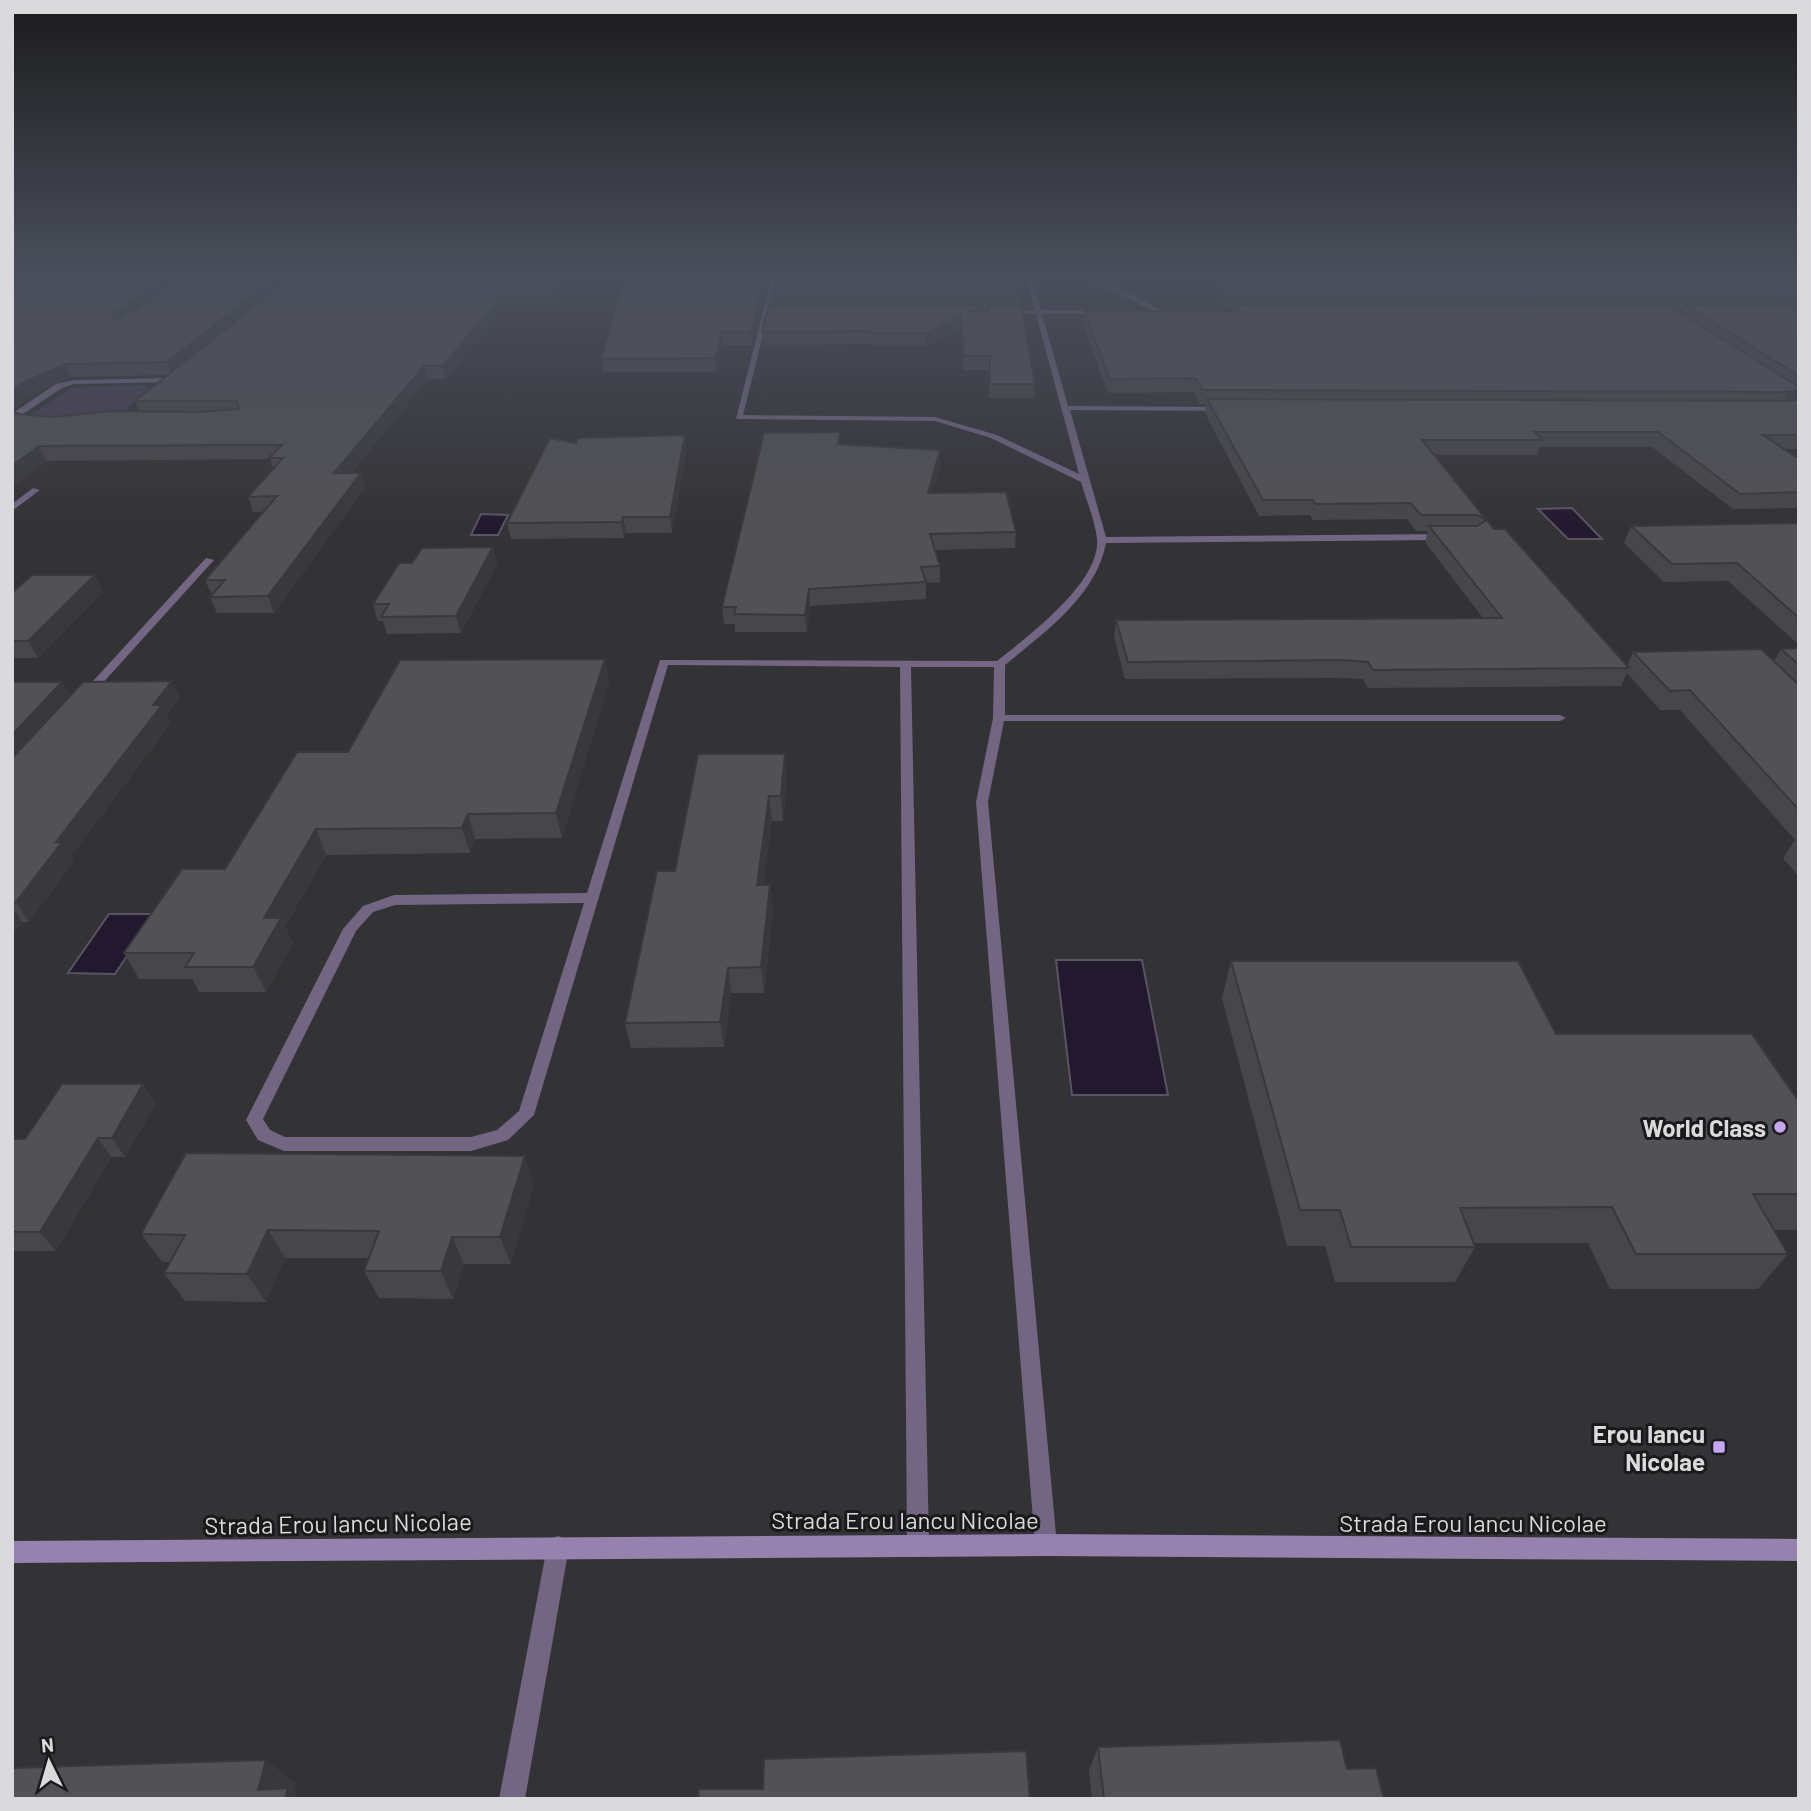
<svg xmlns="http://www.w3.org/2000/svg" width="1811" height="1811" viewBox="0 0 1811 1811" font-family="Barlow,sans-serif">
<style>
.green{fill:#443c50}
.water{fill:#23192f;stroke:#5a5363;stroke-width:2}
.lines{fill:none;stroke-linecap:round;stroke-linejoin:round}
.street{fill:#726683;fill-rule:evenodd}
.secondary{fill:#9582af;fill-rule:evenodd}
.wall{fill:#474649;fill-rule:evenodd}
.shaded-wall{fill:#39393c}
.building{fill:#525155;stroke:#39393c;stroke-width:2}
.poi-dot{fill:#c6a6f0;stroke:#1a1a1c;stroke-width:2.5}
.labels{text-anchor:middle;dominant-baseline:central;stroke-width:6;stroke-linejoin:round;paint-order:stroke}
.near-poi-label{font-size:24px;font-weight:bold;fill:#dad9db;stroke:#1a1a1c;text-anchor:end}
.near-street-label{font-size:24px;fill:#dad9db;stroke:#1a1a1c}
</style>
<rect width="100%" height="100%" fill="#333235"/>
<!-- green -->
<path class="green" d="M142,385L149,387V390L121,414L111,417L32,418L30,415L72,388Z"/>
<!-- water -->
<path class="water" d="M1572,508L1602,539H1568L1538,509Z
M481,514L508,515L498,535H471Z
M109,914H155L115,974L68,973Z
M1056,960H1142L1168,1095H1072Z"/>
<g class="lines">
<!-- street -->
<path class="street" d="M772,275H778L743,415L935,417L997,435L1079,474L1036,314L1003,312L1035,310L1025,275H1031L1041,310H1101L1104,312L1101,314H1042L1068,406L1224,407L1228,409L1224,411L1070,410L1106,537L1443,534L1448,537L1443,540L1106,543C1096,596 1045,632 1005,665V715H1560L1566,718L1560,721H1004L988,802L1057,1545L1054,1553L1046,1556L1038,1553L1035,1545L976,802L993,718L994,667H911L929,1545L926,1553L918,1556L910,1553L907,1545L900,667L668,665L534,1115L508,1140L471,1151H284L258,1140L246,1120L343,929L363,906L394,895L587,893L660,660L997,661C1028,636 1101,582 1097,539C1095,520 1086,500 1081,482L991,438L935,421L736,419ZM584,903L519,1111L497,1130L471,1137H285L270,1130L263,1119L356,931L373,912L395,905Z
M1071,275C1097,275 1141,297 1162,312L1157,313L1100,285Z
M173,378L177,380L176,382L74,384L62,388L20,416L19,418L27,421V425L12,421L13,413L56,384L74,380Z
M33,488L40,490L12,511V504Z
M206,558L214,560L91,696H83V692Z
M558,1536L566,1539L569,1547L525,1799H499L547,1547L550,1539Z"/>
<!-- secondary -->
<path class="secondary" d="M1046,1534L1799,1539V1561L1046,1556L12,1563V1541Z"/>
</g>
<!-- wall -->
<path class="wall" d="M12,275H563L559,303H506L446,379H428L351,473H361L365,488L274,613H217L210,597L212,595L205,580L264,512H253L248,497L273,468L270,459L46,461L12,487ZM167,375L135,401L139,411L52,417L20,414L13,412L14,409L28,397L71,377Z
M1213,275H1443L1441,278L1799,275V449H1785L1799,459V508L1733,509L1652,447H1540L1537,455H1434L1494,529L1627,666L1633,652L1774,661L1781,649L1799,648V877L1783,858L1795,840L1680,710H1660L1627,673L1621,686L1368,688L1363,679L1336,678L1125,679L1114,637L1116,620L1483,618L1425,542L1428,531H1416L1407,519L1312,520L1310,515L1259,516L1205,413L1206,404H1200L1194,392L1108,393L1083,324L1084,311L1235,312L1236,308H1228L1211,283ZM1675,309H1684L1682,314Z
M769,277L752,345H723L716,372H603L601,359Z
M1028,282V295L1019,299V305L1035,384L1034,398H989V370H963L961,328L926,346H872V344L763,345L762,332L772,305V296ZM982,308H989L988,311H982Z
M840,432V445L940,450V465L932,493L1016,532L1015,548L935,550L940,566V582L926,583V599L810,606L807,632H735V624H724L722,607Z
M685,435L686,450L672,533H626L624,538L511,539L507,523L576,443Z
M1799,523V645L1728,581L1664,582L1624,543L1631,526Z
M493,547L497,564L461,633L387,634L383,621H378L373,604L412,563Z
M103,592L38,658H12V593Z
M605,659L609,682L562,838L475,839L470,853L326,855L285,927L293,943L266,992H199L192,979H139L124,953L225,869L348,752Z
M12,682H62L70,696L180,698L167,715L171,723L71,856L74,861L29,922H22L12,935Z
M787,779L783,821H772L763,885L773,910L764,993H731L724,1047L631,1048L625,1023L675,871Z
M1231,961L1556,1034L1799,1102V1230H1774L1788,1254L1758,1289H1610L1588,1243H1473L1475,1247L1455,1282H1335L1325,1246H1287L1222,998Z
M143,1084L156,1103L125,1157H111L56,1251H12V1139H25Z
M534,1184L511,1264H464L453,1299L379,1298L364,1271L369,1258H285L266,1302L185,1301L164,1273L170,1262H162L141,1234Z
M1098,1747L1347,1769L1384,1799H1092L1089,1770Z"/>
<!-- shaded-wall -->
<path class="shaded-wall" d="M16,275H43L12,292V277Z
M171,275H193L117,332L112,319L113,314Z
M278,275H296L172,375L167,362Z
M559,275H563L559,303L557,291Z
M765,275H769V277L752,345L751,332Z
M1028,282V295L1019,299L1018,288Z
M504,292L506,303L446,379L443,366Z
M983,305L982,318L970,311Z
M961,315V328L926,346V333Z
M722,332L723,345L716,372L715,358Z
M65,364L71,377L28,397L14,409L12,414V391L22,383Z
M424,366L428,379L338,488L334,473Z
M1799,390V400L1782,406L1788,392Z
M685,435L686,450L672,533L670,517Z
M39,446L46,461L12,487V466Z
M940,450V465L928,509V493Z
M361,473L365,488L274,613L268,596Z
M623,517L626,533L624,538L622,522Z
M493,547L497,564L461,633L456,616Z
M95,575L103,592L38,658L28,641Z
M809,589L810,606L807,632L805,615Z
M605,659L609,682L562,838L556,813Z
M172,681L180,698L167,715L171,723L71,856L74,861L29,922L16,902L56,842L153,705Z
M62,682L72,700L12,765V735Z
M785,754L787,779L783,821L781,796Z
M769,796L772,821L760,910L757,885Z
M468,814L475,839L470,853L462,828Z
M316,829L326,855L285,927L293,943L266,992L253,967L264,918Z
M770,885L773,910L764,993L761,967Z
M12,907L22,922L12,935Z
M728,968L731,993L724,1047L720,1022Z
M143,1084L156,1103L125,1157L112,1138Z
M98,1138L111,1157L56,1251L40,1232Z
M525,1156L534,1184L511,1264L500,1237Z
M268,1230L285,1258L266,1302L247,1274Z
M452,1237L464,1264L453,1299L441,1271Z
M266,1760L296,1783L294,1793L301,1799H270L258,1790Z"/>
<!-- building -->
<path class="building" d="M32,275H171L113,314L112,319L119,320L186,275H278L167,362L65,364L22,383L12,391V286Z
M294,275H559L557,291L504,292L443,366H424L334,473H361L268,596L210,597L225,580H205L277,496L248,497L283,458H269L282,445L39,446L12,466V412L20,414L52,417L113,411L196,412L239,409L237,401H135Z
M625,275H765L751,332H722L715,358L601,359Z
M777,275H1026L1028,282L1018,288L1019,296H772Z
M1216,275H1434L1432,278L1799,275V297L1230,296Z
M769,305H983L970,311H989V305H1021L1035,384H990V356H964L961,315L926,333H871V331L762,332Z
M1236,305H1668L1799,387V390L1788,392L1202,390L1196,378L1110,379L1084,311L1241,312Z
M1686,305H1799V376Z
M1207,399L1789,401L1799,399V435H1763L1799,459V492L1740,494L1658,432H1535L1543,440H1422L1494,529H1505L1629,668L1373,670L1368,662L1341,660L1128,662L1116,620L1502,618L1429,526H1477L1485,521L1484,518L1477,515H1421L1411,503L1316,504L1313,500H1263Z
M840,432L838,444L940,450L928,493L1006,492L1016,532L930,534L940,566L921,567L926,582L809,589L805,615L734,614L736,607H722L764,433Z
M685,435L670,517H623L622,522L507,523L550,438L576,443L578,438Z
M1799,523V618L1737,563L1672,564L1631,526Z
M493,547L456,616L381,617L389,604H373L399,563H412L422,548Z
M32,575H95L28,641H12V593Z
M1799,648V665L1781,649Z
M1761,649L1799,685V810L1690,690L1670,691L1633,652Z
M605,659L556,813L468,814L462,828L316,829L264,918H281L253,967H185L194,953H124L182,869H225L297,752H348L400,660Z
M172,681L153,705H162L56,842H62L16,902L12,903V758L83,682Z
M12,682H62L12,735Z
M698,754H785L781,796H769L757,885H770L761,967L728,968L720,1022L625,1023L657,871H675Z
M1231,961H1518L1556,1034H1752L1799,1102V1194H1753L1788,1254H1636L1612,1207L1460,1208L1475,1247H1351L1340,1210H1300Z
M62,1084H143L112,1138H98L40,1232H12V1139H25Z
M186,1153L525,1156L500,1237H452L441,1271H364L379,1231L268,1230L247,1274L164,1273L185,1235L141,1234Z
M1340,1740L1347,1769L1376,1768L1384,1799H1104L1098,1747Z
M1026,1751L1030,1799H698L699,1789H763L764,1759Z
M266,1760L258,1790L288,1788L285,1799H12V1768Z"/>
<!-- sky -->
<linearGradient id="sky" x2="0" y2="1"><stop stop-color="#1c1c1d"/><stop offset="0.52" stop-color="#4a4f5c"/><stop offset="1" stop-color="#4a4f5c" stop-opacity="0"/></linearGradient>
<rect width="1811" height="529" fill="url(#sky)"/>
<!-- markers -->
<g class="poi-dot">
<circle cx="1780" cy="1127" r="7"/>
<rect x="1712" y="1440" width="14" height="14" rx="3.5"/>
</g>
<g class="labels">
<!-- near-poi labels -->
<g class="near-poi-label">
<text x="1766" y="1127">World Class</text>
<text x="1705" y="1433">Erou Iancu<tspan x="1705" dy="28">Nicolae</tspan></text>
</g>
<!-- near-street labels -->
<g class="near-street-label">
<text x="905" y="1519">Strada Erou Iancu Nicolae</text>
<text x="1473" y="1522">Strada Erou Iancu Nicolae</text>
<text transform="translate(338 1523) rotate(-1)">Strada Erou Iancu Nicolae</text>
</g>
</g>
<!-- border -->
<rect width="1811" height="1811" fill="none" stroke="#dad9db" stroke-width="28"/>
<!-- north arrow -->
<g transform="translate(49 1762) rotate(355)" stroke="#1a1a1c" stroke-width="5" paint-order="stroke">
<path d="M0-5L12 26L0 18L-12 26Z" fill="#dad9db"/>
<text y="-10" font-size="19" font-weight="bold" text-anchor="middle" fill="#dad9db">N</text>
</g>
</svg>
